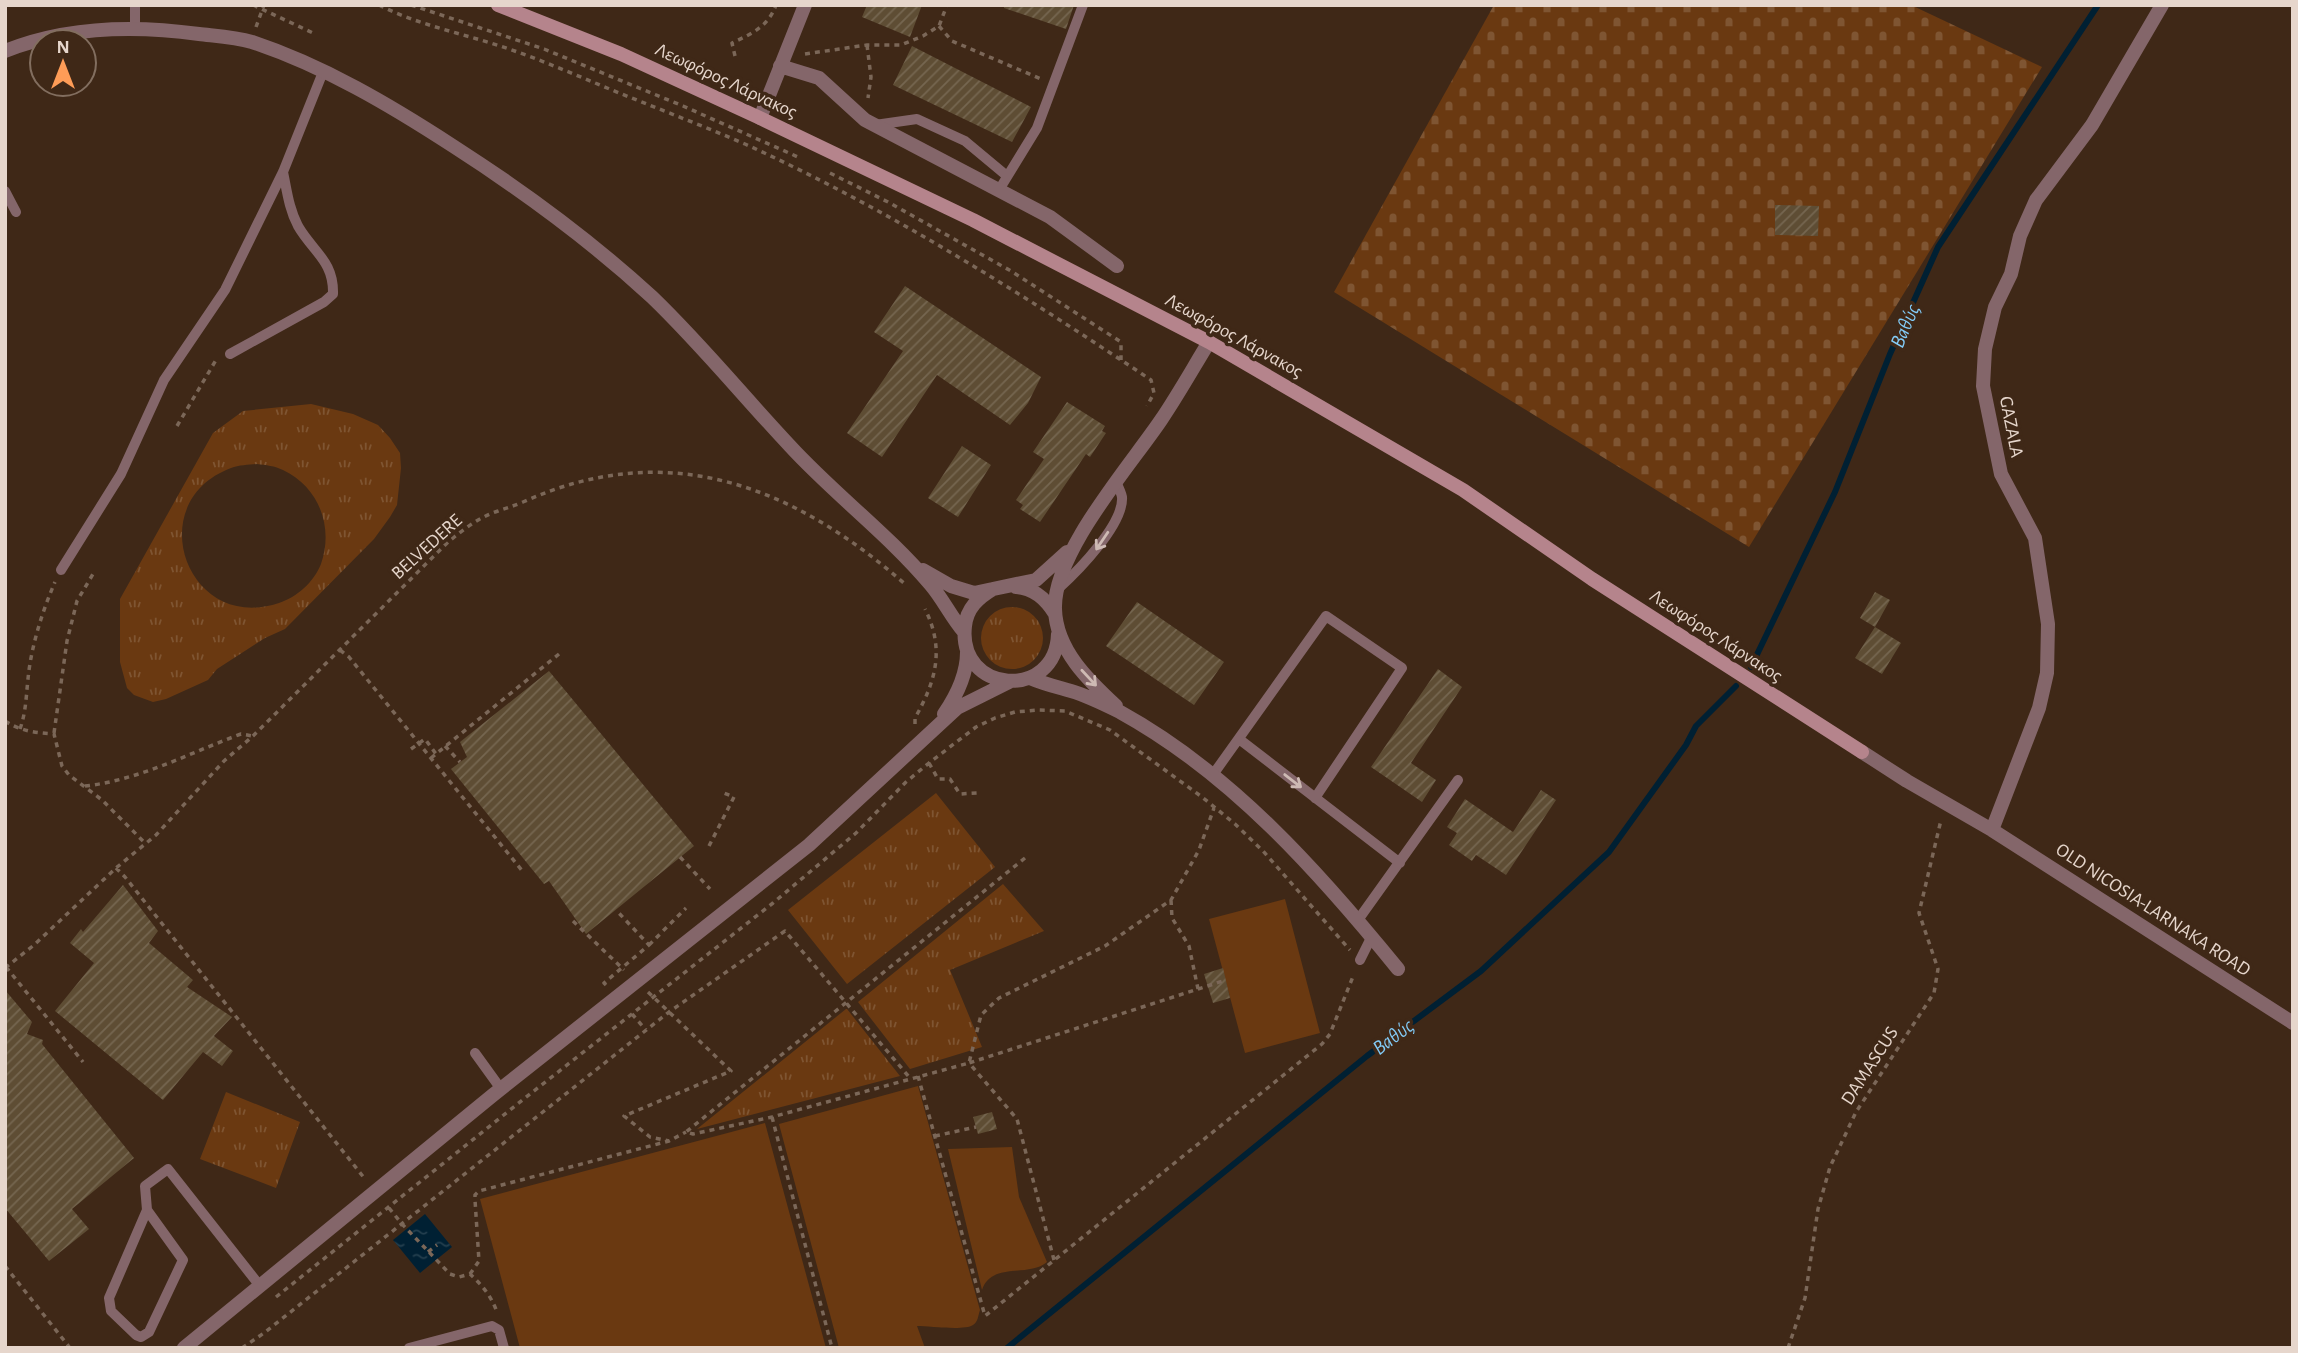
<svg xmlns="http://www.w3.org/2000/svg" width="2298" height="1353" viewBox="0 0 2298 1353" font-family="'Alegreya Sans',sans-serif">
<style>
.grass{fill:url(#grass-tufts);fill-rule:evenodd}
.cemetery{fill:url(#cemetery-stones)}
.pitch{fill:#6a3911}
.water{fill:url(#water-ripples)}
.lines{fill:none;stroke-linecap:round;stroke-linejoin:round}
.stream{stroke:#002033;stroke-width:6}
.building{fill:url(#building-hatch)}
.path{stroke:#7b6758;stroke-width:3.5;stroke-dasharray:5 5;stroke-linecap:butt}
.service{stroke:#84666a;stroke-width:10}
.minor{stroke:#84666a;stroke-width:14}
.secondary{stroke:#b5848c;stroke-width:14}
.oneway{stroke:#cebab4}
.labels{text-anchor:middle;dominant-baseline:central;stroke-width:7;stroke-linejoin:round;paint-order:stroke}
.street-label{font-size:19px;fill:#e6d6cc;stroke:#3f2817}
.water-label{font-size:21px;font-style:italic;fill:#83ccf8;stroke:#3f2817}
</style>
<defs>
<pattern id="grass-tufts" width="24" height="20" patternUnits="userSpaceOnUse" patternTransform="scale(1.75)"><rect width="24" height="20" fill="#6a3911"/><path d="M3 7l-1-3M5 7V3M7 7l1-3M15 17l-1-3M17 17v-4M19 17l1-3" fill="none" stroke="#7f5532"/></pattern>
<pattern id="cemetery-stones" width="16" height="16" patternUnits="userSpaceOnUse" patternTransform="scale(1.75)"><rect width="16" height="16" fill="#6a3911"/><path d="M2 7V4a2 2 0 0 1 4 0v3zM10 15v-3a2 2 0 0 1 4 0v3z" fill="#7f5532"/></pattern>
<pattern id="water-ripples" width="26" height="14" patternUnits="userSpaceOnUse" patternTransform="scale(1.75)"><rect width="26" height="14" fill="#002033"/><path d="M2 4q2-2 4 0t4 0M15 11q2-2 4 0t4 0" fill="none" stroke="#25404f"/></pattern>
<pattern id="building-hatch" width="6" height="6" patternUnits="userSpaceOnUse" patternTransform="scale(1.75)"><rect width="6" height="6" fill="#5e4d34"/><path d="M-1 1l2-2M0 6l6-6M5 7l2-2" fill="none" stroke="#756650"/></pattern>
</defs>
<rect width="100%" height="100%" fill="#3f2817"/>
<!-- grass -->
<path class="grass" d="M311,404L353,414L378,425L390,438L400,453L401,468L397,505L390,517L374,539L285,629L265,638L217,669L208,680L166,699L153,702L134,695L127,688L120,662V599L213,433L243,411ZM257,464C266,465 275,466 283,470C319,487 334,527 321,564C314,582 297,597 279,603C187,634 140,502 231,468C239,465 249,465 257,464Z
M981 638a31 31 0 1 1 62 0a31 31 0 1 1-62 0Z
M936,793L995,867L847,984L788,910Z
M1003,884L1044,931L950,970L982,1047L910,1069L858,1002Z
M847,1009L900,1076L697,1129L846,1009Z
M226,1092L300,1122L276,1188L200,1159Z"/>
<!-- cemetery -->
<path class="cemetery" d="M1494,5H1911L2042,67L1749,547L1334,292Z"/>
<!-- pitch -->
<path class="pitch" d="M1285,899L1320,1033L1245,1053L1209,919Z
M918,1086L980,1310C978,1316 978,1322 973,1325C964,1331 929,1326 917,1326L925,1348H839L779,1124Z
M765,1123L826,1348H520L480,1199Z
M1012,1147L1019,1197L1047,1262C1029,1278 992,1261 982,1290L948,1149Z"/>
<!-- water -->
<path class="water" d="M425,1214L452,1247L420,1273L393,1240Z"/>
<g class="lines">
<!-- stream -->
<path class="stream" d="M1751,667L1835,492L1890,354L1938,247L2098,5
M1007,1348L1367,1056L1481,971L1609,852L1686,745L1696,726L1736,686"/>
</g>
<!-- building -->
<path class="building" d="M867,5H922L910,37L862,17Z
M1004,5H1074L1066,29L1004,8Z
M912,46L1031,107L1012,142L893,85Z
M1775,205L1819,206L1818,236L1775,235Z
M905,286L1041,377L1028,403L1010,425L937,375L882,457L847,433L903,351L874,332Z
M1067,402L1105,426L1102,431L1106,433L1090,457L1086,454L1040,522L1020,509L1023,505L1016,500L1044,459L1033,452Z
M962,446L991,465L958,517L928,498Z
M1875,592L1890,600L1875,627L1860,618Z
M1137,602L1224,662L1194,705L1106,646Z
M1875,627L1901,643L1882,674L1855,658Z
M1438,669L1462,687L1411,763L1436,780L1422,802L1371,767Z
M549,671L694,846L586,934L549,881L544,884L451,769L467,757L460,742Z
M1541,790L1556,800L1506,875L1476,855L1472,861L1449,845L1457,833L1447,827L1465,799L1513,832Z
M123,885L158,931L149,943L193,980L187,987L232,1017L214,1036L233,1051L222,1066L203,1052L163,1100L55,1011L94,963L70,943L81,929L83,932Z
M1223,968L1230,998L1213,1003L1204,974Z
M5,990L32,1022L27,1034L43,1040L42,1044L134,1158L72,1209L89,1229L49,1261L5,1208Z
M992,1112L997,1129L978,1134L973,1117Z"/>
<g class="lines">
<!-- path -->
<path class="path" d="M253,5L313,33
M379,5C420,26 466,34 509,49C544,61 578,76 612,90C656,108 701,125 745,144C888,209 1021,293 1151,380L1154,393L1147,406
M411,5L544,49L683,106L798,157
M939,26L952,41L1041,79
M256,27L264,5
M867,45L871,77L868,98
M805,54L867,45H901L923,36L939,26L947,5
M735,56L732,43C751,34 768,27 776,5
M830,173L888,202L1011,271L1121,342V360
M177,426L216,360
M340,650L349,657L383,699L524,873
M5,721C20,731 37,733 54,734L62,766L69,775L102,800L144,842
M915,724V718C936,681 945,649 925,609
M20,729C26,712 26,697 28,679C31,647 42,612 55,582
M54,733L67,641L77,601L93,574
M445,746L460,762
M411,749L425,739L436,754
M431,758L559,654
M929,763L938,779H950L960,794L977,793
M85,786C140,780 189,753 241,734L253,736
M709,846L734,797L721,792
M680,857L710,889
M1025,858L686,1132L693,1134L772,1117L969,1063L981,1015L999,998L1105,946L1171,900L1199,850L1214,808
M116,868L125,877L365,1179
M1171,900L1172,918L1189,946L1198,989
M573,921L624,970
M649,945L686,908
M6,967L83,1062
M5,968L34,945L116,868L156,835L224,761L253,736L448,542C463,530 479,517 498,511C506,508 514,506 523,502C667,437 792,485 905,584
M606,985L604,983L649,945L616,910
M648,992L731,1071L624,1116L650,1137L669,1141
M632,1014L646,1030
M918,1076L985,1316L1322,1044L1330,1034L1354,974
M772,1117L832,1348
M935,1136L976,1127
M389,1208L402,1224L450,1274L459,1277L470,1274C483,1286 491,1296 497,1312
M428,1252L437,1245
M1054,1260L1017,1119L969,1063L1226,980
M5,1266L70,1348
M470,1274L479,1261L475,1200V1195L479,1191L669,1141L686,1132
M276,1297L525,1098L773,903L856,833L906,782L929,763L976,727L995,718L1015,712L1039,710L1065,711L1110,730L1202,797L1235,824L1263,851L1350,950
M242,1348L264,1333L669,1012L785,931L910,1078
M1788,1348L1805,1298L1818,1209L1830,1167L1856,1112L1934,993L1938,969L1919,913L1941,820"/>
<!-- service -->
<path class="service" d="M135,5V28
M875,125L917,119L965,141L1007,176
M999,190L1037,128L1083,5
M5,191L16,212
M230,354L324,302L333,294C334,261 313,252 298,226C289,209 287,191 283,172
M61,570L121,474L164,380L225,290L283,172L323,72
M1059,588C1078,571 1124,524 1122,497C1121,492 1118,486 1116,482
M1239,739L1400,863
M1212,776L1326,616L1402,668L1315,798
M1358,920L1458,780
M1360,960L1372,936
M475,1053L501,1089
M147,1210L183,1260L149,1332L141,1337L136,1335L111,1311L109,1298L147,1210L145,1186L168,1169L260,1286
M409,1348L492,1326L499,1330L504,1348"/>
<!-- minor -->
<path class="minor" d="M5,51C67,26 134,25 199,34C216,36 235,37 252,42C324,66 390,105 453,146C523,191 590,240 652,297C701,344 743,396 790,446C834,494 888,534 930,584C943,599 951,617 964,632
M780,66L819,78L865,120L1050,217L1117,266
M760,118L805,5
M923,570L951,586L974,593L1036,580L1067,552
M1016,587C1034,588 1046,599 1055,614
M993,589C978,598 967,608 965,626C957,694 1056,701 1058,634
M1030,678C1044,684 1057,687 1071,691C1088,696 1104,704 1120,712C1231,773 1319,872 1398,969
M1116,706C1089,681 1056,650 1055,609C1053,553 1130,466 1161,420C1178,395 1193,368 1209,342
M944,714C957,695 967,674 967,652
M1862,752L1907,781L1992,830L2293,1023
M1992,830L2039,708L2047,673L2048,624L2035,538L2001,474L1983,386L1985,349L1995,307L2011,274L2020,236L2036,200L2092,125L2162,5
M184,1348L493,1095L809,845L957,708L1009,682"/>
<!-- secondary -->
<path class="secondary" d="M498,5L621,54L760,118L973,220L1209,342L1463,490L1592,579L1862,752"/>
</g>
<!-- one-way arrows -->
<defs><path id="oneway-shaft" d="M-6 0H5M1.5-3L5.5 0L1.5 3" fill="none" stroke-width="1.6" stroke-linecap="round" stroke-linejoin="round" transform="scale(1.75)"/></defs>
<g class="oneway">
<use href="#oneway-shaft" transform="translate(1102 541) rotate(124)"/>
<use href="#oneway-shaft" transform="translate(1089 678) rotate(47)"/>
<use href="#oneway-shaft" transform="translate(1293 781) rotate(38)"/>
</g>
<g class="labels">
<!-- street labels -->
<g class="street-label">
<text transform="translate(726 81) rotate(25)">Λεωφόρος Λάρνακος</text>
<text transform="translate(1234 336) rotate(29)">Λεωφόρος Λάρνακος</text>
<text transform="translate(2011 427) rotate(79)">GAZALA</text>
<text transform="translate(427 547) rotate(-42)">BELVEDERE</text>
<text transform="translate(1716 636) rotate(33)">Λεωφόρος Λάρνακος</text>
<text transform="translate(2153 910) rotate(33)">OLD NICOSIA-LARNAKA ROAD</text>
<text transform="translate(1870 1066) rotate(-57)">DAMASCUS</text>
</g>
<!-- water labels -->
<g class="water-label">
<text transform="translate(1905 326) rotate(-67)">Βαθύς</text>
<text transform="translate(1393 1037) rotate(-37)">Βαθύς</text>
</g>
</g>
<!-- border -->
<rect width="2298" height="1353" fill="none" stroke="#e6d6cc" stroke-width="14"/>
<!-- north arrow -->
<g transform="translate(63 63)"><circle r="33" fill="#3f2817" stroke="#826e5f" stroke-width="2"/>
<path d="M0-5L12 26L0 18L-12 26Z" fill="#fe9c57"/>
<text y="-10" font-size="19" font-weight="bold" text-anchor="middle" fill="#e6d6cc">N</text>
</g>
</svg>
